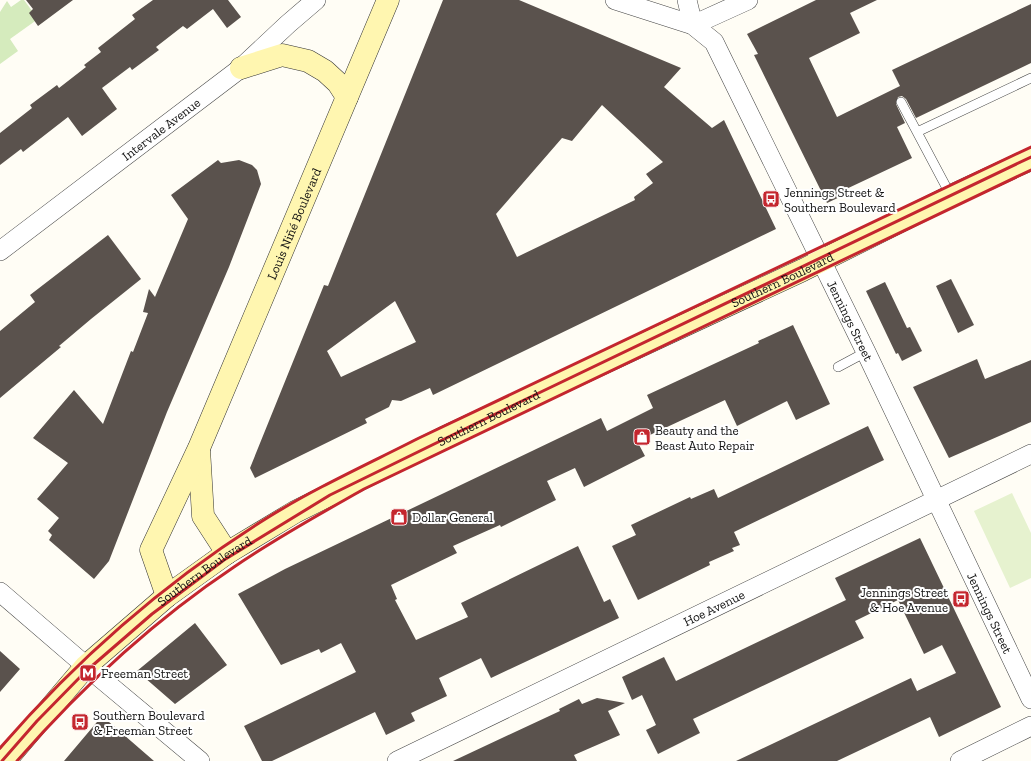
<svg xmlns="http://www.w3.org/2000/svg" width="1031" height="761" viewBox="0 0 1031 761" font-family="'Zilla Slab',serif">
<style>
.green{fill:#d5ebbd}
.pitch{fill:#e6f2cf}
.building{fill:#5a524d;fill-rule:evenodd}
.lines{fill:none;stroke-linecap:round;stroke-linejoin:round}
.lane-casing{stroke:#444;stroke-width:10}
.street-casing{stroke:#444;stroke-width:20}
.secondary-casing{stroke:#333;stroke-width:23}
.lane{stroke:#fff;stroke-width:9}
.street{stroke:#fff;stroke-width:19}
.secondary{stroke:#fff6b0;stroke-width:22}
.rail{stroke:#c4262e;stroke-width:3}
.labels{text-anchor:middle;dominant-baseline:central;stroke-width:4;stroke-linejoin:round;paint-order:stroke}
.street-label{font-size:13px;fill:#111;stroke:#fff}
.poi-label{font-size:13px;fill:#111;stroke:#fff;text-anchor:start}
</style>
<rect width="100%" height="100%" fill="#fffdf5"/>
<!-- green -->
<path class="green" d="M21,0H24L38,19L10,39L18,51L0,64V12L7,1L11,7Z"/>
<!-- pitch -->
<path class="pitch" d="M1012,493L1031,533V578L1010,588L974,511Z"/>
<!-- building -->
<path class="building" d="M26,0H73L38,26L29,13L33,9Z
M153,0H228L241,17L227,28L213,9L187,29L183,26L156,47L159,50L132,70L130,67L102,88L117,109L82,136L68,117L23,152L21,149L0,165V133L32,108L30,105L57,85L59,88L86,67L84,65L101,52L98,48L135,19L132,15Z
M443,0H519L681,68L664,87L712,128L724,120L776,229L433,395L430,388L401,401L392,400L389,407L365,419L367,423L255,478L250,468L324,285L328,286ZM602,105L663,162L646,174L653,183L634,197L635,200L517,257L496,214L562,138L572,141ZM395,301L416,342L341,377L327,351Z
M816,0H877L850,13L860,33L809,58L837,117L900,86L892,70L1031,4V63L916,118L906,99L902,96L898,97L896,104L905,123L897,127L912,158L842,191L844,195L827,203L754,55L758,54L747,34Z
M218,160L221,163L239,160L252,165L257,170L261,184L229,267L167,412L109,561L94,579L49,540L52,535L48,531L59,518L37,499L68,463L33,438L74,390L103,424L131,351L133,352L148,313L143,312L149,289L155,297L188,219L171,195Z
M108,235L141,279L91,319L59,346L61,347L0,398V331L35,302L30,295Z
M951,279L974,325L958,333L936,286Z
M885,282L907,328L910,327L922,351L902,361L898,353L896,354L866,291Z
M793,325L830,404L796,420L787,401L737,426L725,400L637,441L645,456L584,487L575,468L547,481L556,500L501,527L500,525L453,546L457,553L391,585L397,599L395,600L416,640L468,617L461,603L578,546L604,602L610,599L619,618L491,678L481,658L439,678L447,696L411,713L415,721L386,735L375,712L272,761H262L244,726L356,672L341,643L321,653L319,649L281,665L238,594L285,569L601,418L607,431L653,408L647,395L759,343L758,341Z
M977,359L985,379L1031,360V422L949,458L913,387Z
M868,426L884,460L734,532L740,545L732,548L734,551L709,562L710,565L638,600L612,546L636,535L631,525L690,497L691,499L714,489L718,498Z
M920,538L1001,707L939,737L930,717L837,761H736L911,678L917,691L956,673L942,645L924,654L898,600L855,621L864,638L693,719L700,733L658,754L646,730L656,725L642,695L632,700L622,677L664,657L676,681L846,600L835,578Z
M195,623L227,665L175,704L137,671Z
M0,651L20,669L0,692Z
M597,698L625,703L608,711L620,735L574,755L577,761H453L560,711L559,709L579,699L582,704Z
M97,722H109L154,761H64Z"/>
<g class="lines">
<defs>
<path id="lane" d="M901,102L917,132
M951,196L917,132L1031,78
M838,367L866,352"/>
<g id="street">
<path id="s1" d="M615,0L693,25L714,42L866,352L1031,699"/>
<path d="M687,0L693,25L748,0"/>
<path id="s2" d="M0,251L241,68L288,24L316,0"/>
<path d="M0,592L86,666L200,761"/>
<path id="s3" d="M397,761L1031,454"/>
<path d="M960,761L1031,726"/>
</g>
<g id="secondary">
<path d="M241,68L282,55L308,61L325,71L338,83L347,97"/>
<path d="M199,449L203,516L227,553"/>
<path id="s4" d="M167,596L151,550L199,448L388,0"/>
<path id="s5" d="M5,761L86,666L167,596L227,553L295,512L443,438L803,270L951,196L1031,159"/>
</g>
</defs>
<!-- lane casing -->
<use href="#lane" class="lane-casing"/>
<!-- street casing -->
<use href="#street" class="street-casing"/>
<!-- secondary casing -->
<use href="#secondary" class="secondary-casing"/>
<!-- lane -->
<use href="#lane" class="lane"/>
<!-- street -->
<use href="#street" class="street"/>
<!-- secondary -->
<use href="#secondary" class="secondary"/>
<!-- rail -->
<g class="rail">
<path d="M0,748C78,658 166,581 267,518C315,488 368,464 419,438L1031,147"/>
<path id="s6" d="M2,761L37,721L85,672L152,614L224,560L330,495L520,402L1031,157"/>
<path d="M17,761C81,688 153,621 234,567C276,538 320,514 364,489L1031,170"/>
</g>
</g>
<!-- icons -->
<defs>
<symbol id="bus-square" viewBox="-11 -11 22 22"><rect x="-9" y="-9" width="18" height="18" rx="4" fill="#c4262e" stroke="#fff"/><path d="M-5-6H5V4H4V6H2V4H-2V6H-4V4H-5ZM-3.5-4V0h7V-4ZM-3.5 1.2v1.5H-2V1.2ZM2 1.2v1.5H3.5V1.2Z" fill="#fff"/></symbol>
<symbol id="shop-square" viewBox="-11 -11 22 22"><rect x="-9" y="-9" width="18" height="18" rx="4" fill="#c4262e" stroke="#fff"/><path d="M-5-2.5h2.3a2.7 3.5 0 0 1 5.4 0H5L5.5 6h-11ZM-1.5-2.5h3a1.5 2.3 0 0 0-3 0Z" fill="#fff"/></symbol>
<symbol id="metro-square" viewBox="-11 -11 22 22"><rect x="-9" y="-9" width="18" height="18" rx="4" fill="#c4262e" stroke="#fff"/><path d="M-5.5 5V-5H-3L0 0L3-5H5.5V5H3V-.5L0 4L-3-.5V5Z" fill="#fff"/></symbol>
</defs>
<g fill-rule="evenodd">
<use href="#bus-square" x="761" y="189" width="20" height="20"/>
<use href="#shop-square" x="632" y="427" width="20" height="20"/>
<use href="#shop-square" x="389" y="507" width="20" height="20"/>
<use href="#bus-square" x="951" y="589" width="20" height="20"/>
<use href="#metro-square" x="78" y="663" width="20" height="20"/>
<use href="#bus-square" x="70" y="712" width="20" height="20"/>
</g>
<g class="labels">
<!-- street labels -->
<g class="street-label">
<text stroke="none"><textPath href="#s2" startOffset="202">Intervale Avenue</textPath></text>
<text stroke="none"><textPath href="#s4" startOffset="405">Louis Niñé Boulevard</textPath></text>
<text stroke="none"><textPath href="#s5" startOffset="925">Southern Boulevard</textPath></text>
<text stroke="none"><textPath href="#s1" startOffset="419">Jennings Street</textPath></text>
<text stroke="none"><textPath href="#s6" startOffset="601">Southern Boulevard</textPath></text>
<text stroke="none"><textPath href="#s5" startOffset="277">Southern Boulevard</textPath></text>
<text stroke="none"><textPath href="#s3" startOffset="352">Hoe Avenue</textPath></text>
<text stroke="none"><textPath href="#s1" startOffset="743">Jennings Street</textPath></text>
</g>
<!-- poi labels -->
<g class="poi-label">
<text x="784" y="192">Jennings Street &amp;<tspan x="784" dy="15">Southern Boulevard</tspan></text>
<text x="655" y="430">Beauty and the<tspan x="655" dy="15">Beast Auto Repair</tspan></text>
<text x="412" y="517">Dollar General</text>
<text x="948" y="592" text-anchor="end">Jennings Street<tspan x="948" dy="15">&amp; Hoe Avenue</tspan></text>
<text x="101" y="673">Freeman Street</text>
<text x="93" y="715">Southern Boulevard<tspan x="93" dy="15">&amp; Freeman Street</tspan></text>
</g>
</g>
</svg>
